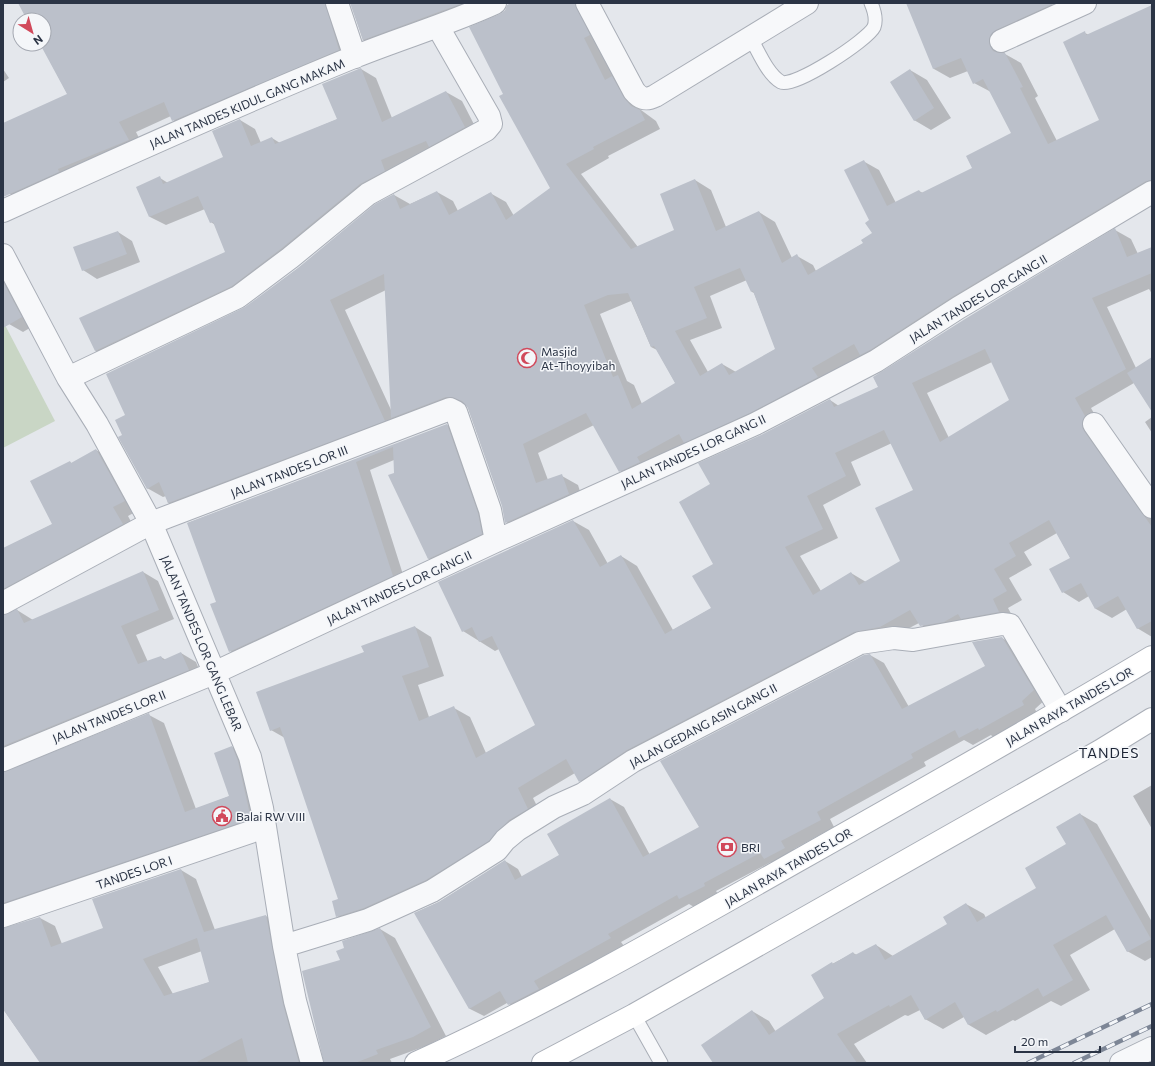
<svg xmlns="http://www.w3.org/2000/svg" width="1155" height="1066" viewBox="0 0 1155 1066" font-family="Commissioner,sans-serif">
<style>
.green{fill:#c9d6c5}
.shadow{fill:#0003;fill-rule:evenodd}
.building{fill:#bbc0ca;fill-rule:evenodd}
.lines{fill:none;stroke-linecap:round;stroke-linejoin:round}
.service-casing{stroke:#a9aeb7;stroke-width:15}
.minor-casing{stroke:#a9aeb7;stroke-width:24}
.secondary-casing{stroke:#a9aeb7;stroke-width:24}
.service{stroke:#f7f8fa;stroke-width:13}
.minor{stroke:#f7f8fa;stroke-width:22}
.secondary{stroke:#fff;stroke-width:22}
.rail-casing{stroke:#7d8696;stroke-width:4.5}
.rail{stroke:#f4f6f9;stroke-width:3;stroke-dasharray:9;stroke-linecap:butt}
.labels{text-anchor:middle;dominant-baseline:central;stroke-width:3;stroke-linejoin:round;paint-order:stroke}
.street-label{font-size:12px;fill:#2b3445;stroke:#f4f6f9}
.poi-label{font-size:12px;fill:#2b3445;stroke:#f4f6f9;text-anchor:start}
.quarter-label{font-size:14px;letter-spacing:1px;fill:#1d2536;stroke:#f4f6f9}
</style>
<rect width="100%" height="100%" fill="#e4e7ec"/>
<!-- green -->
<path class="green" d="M5,325L55,421L3,448V326Z"/>
<!-- shadow -->
<path class="shadow" d="M32,3H347L356,59L190,130L173,120L171,116L136,132L145,150L27,204L10,194L3,179V124L68,95L41,44H44V20H28Z
M351,3H488L381,50L363,40Z
M522,3H595L628,87L641,110L656,121L660,129L608,156L609,158L581,174L638,247L676,230L695,180L711,190L726,227L759,212L775,222L792,258L797,256L813,265L816,271L864,243L873,233L863,161L879,170L896,203L919,191L923,193L974,168L1012,133L991,92L974,83L968,71L950,78L934,69L907,3H1052L1058,18L1004,50L1005,54L1021,63L1038,96L1035,98L1057,141L1101,120L1085,33L1089,35L1152,6V196L967,306L636,480L620,471L594,425L538,453L548,480L562,476L578,485L584,504L522,532L506,522L503,506L467,405L184,512L168,503L166,496L163,497L147,488L123,435L127,415L246,308L394,195L410,204L437,192L453,201L458,211L490,193L506,202L514,216L551,188L504,94L501,15L510,5ZM747,280L752,292L754,293L776,349L736,372L722,364L708,372L690,340L722,328L710,296ZM386,290L392,412L345,310ZM631,301L651,347L657,350L676,384L642,404L634,385L627,381L600,314Z
M3,69L9,78L3,82Z
M361,69L376,78L392,118L446,92L462,101L480,136L438,151L247,295L111,360L95,351L227,252L215,225L211,222L205,209L166,225L150,217L138,187L160,178L168,183L224,158L240,120L255,129L261,143L272,138L280,143L338,119Z
M910,70L927,80L951,118L931,130L914,120Z
M1115,230L1131,239L1138,254L1152,248V294L1149,289L1107,307L1136,368L1152,358V410L1134,383L1091,408L1152,516V637L1137,628L1127,609L1112,618L1096,609L1089,596L1079,602L1063,592L1071,559L1057,533L1024,552L1032,565L1009,578L1022,600L1008,608L1015,621L937,635L919,623L596,790L580,781L575,773L533,798L543,818L353,925L337,916L340,899L285,738L271,730L365,653L415,627L431,637L444,676L418,685L429,717L454,708L470,717L486,753L537,725L499,649L495,651L463,631L573,521L589,530L608,564L621,556L637,566L673,630L712,608L715,564L711,485L761,436L830,400L839,406L879,387ZM992,362L1011,400L949,438L927,393ZM892,443L914,491L902,562L866,582L851,573L821,591L800,556L838,538L823,505L861,485L851,462Z
M118,232L132,241L140,262L97,279L83,270Z
M3,247L35,325L23,332L9,324L3,312Z
M1152,417V433L1145,422Z
M447,425L461,433L496,542L443,567L428,558L395,474L394,460L370,470L406,584L244,660L230,651L217,602L188,523Z
M96,450L112,459L139,510L128,516L137,533L5,611L6,615L17,610L33,620L143,572L158,581L174,619L136,635L148,662L161,657L166,660L181,653L196,662L203,679L6,767V773L149,715L164,723L196,809L230,796L232,747L247,756L266,827L3,923V549L53,524L70,462L73,464Z
M1002,638L1016,646L1047,698L1035,709L1037,713L993,737L991,735L973,745L964,740L924,762L926,766L830,819L834,827L794,849L798,856L778,866L771,862L716,891L718,894L694,907L689,904L621,942L624,946L522,1012L507,1003L484,1016L470,1009L415,913L439,902L505,861L518,869L522,877L560,855L610,799L624,807L650,855L700,827L870,655L884,663L909,707L986,667Z
M1152,785V829L1133,796Z
M1080,814L1097,824L1152,922V957L1145,961L1127,951L1115,929L1070,955L1090,990L1061,1006L1051,1001L1015,1021L1013,1020L986,1035L969,1025L964,1017L943,1029L925,1019L920,1010L908,1016L905,1015L854,1044L867,1063H714L752,1011L769,1021L776,1032L825,998L832,964L853,953L857,955L876,945L893,956L949,924L966,904L984,914L986,918L1038,888L1068,845Z
M181,870L196,879L215,930L266,916L281,925L311,1063H41L3,1009V979L40,918L55,926L62,944L104,929ZM202,951L210,982L173,994L158,967Z
M380,929L395,938L446,1036L426,1046L390,1059L392,1063H325L341,960Z"/>
<!-- building -->
<path class="building" d="M18,3H325L339,50L172,121L164,102L119,122L129,140L58,169L59,172L3,197V123L67,94L40,44H44V20H27Z
M350,3H463L363,40Z
M511,3H575L590,35L584,38L605,80L612,76L625,99L631,106L640,110L645,120L593,147L594,149L566,164L631,249L674,230L660,194L695,179L716,231L759,211L782,263L797,254L808,275L863,243L861,240L872,233L865,223L869,220L844,170L864,160L887,206L919,190L921,193L972,168L966,156L1011,133L983,79L973,84L961,58L933,69L906,3H1055L996,30L991,34L989,40L990,46L993,51L999,53H1005L1023,87L1020,88L1048,144L1099,120L1063,42L1085,31L1086,35L1152,5V180L1146,181L952,297L870,350L860,355L854,344L812,368L818,377L750,413L684,443L679,434L637,457L640,462L619,472L586,413L523,444L536,483L562,474L569,494L505,523L502,506L468,408L462,401L451,397H446L391,418L384,274L330,300L385,421L168,503L159,482L147,489L118,437L122,435L115,420L125,415L106,374L245,307L298,268L375,204L394,194L400,209L437,191L449,215L491,192L506,220L550,188L499,96L503,94L469,27L500,14L505,11L507,5ZM740,268L751,292L753,291L775,349L729,375L722,363L700,376L675,331L707,318L694,287ZM628,293L651,347L654,346L675,383L632,409L618,375L613,377L584,305L608,295Z
M361,68L382,122L446,91L465,127L429,147L426,141L381,160L385,171L360,184L282,248L232,286L95,351L79,318L225,252L213,222L210,223L198,196L149,217L136,187L160,176L163,184L223,157L212,131L240,119L251,146L272,137L275,144L337,119L322,84Z
M910,69L934,108L914,121L890,82Z
M1115,228L1127,257L1152,247V273L1092,298L1126,369L1075,398L1085,416L1082,425L1084,431L1152,527V621L1137,629L1118,596L1095,609L1081,583L1062,593L1049,569L1070,558L1049,520L1009,543L1016,556L994,569L1007,591L993,599L999,612L961,619L958,614L944,622L920,626L910,610L880,627L854,632L627,750L579,782L566,759L518,788L528,809L509,820L489,841L426,880L364,908L336,917L332,901L338,899L280,727L270,731L256,692L364,652L361,646L415,626L429,667L402,676L419,721L454,706L476,758L535,725L492,636L479,642L472,627L462,632L438,582L573,520L600,567L621,555L665,634L711,608L692,576L713,564L679,502L710,484L698,463L761,435L830,399L834,407L878,387L873,377L965,319ZM985,349L1009,400L940,442L912,383ZM884,430L913,490L875,508L900,561L859,585L851,572L813,595L785,547L823,529L807,496L846,476L835,453Z
M118,231L127,254L82,271L73,247Z
M3,282L22,317L3,328Z
M1152,357V412L1127,373Z
M447,424L478,513L482,534L428,559L388,475L394,473L393,447L356,462L393,576L229,652L210,604L216,602L187,523Z
M96,449L125,501L113,507L123,524L3,589V548L52,524L30,481L70,461L71,463Z
M143,571L159,610L121,626L138,664L161,656L163,660L181,652L189,670L3,746V615L17,609L24,623Z
M1002,637L1034,690L1022,701L1024,705L979,730L978,728L959,738L955,730L911,754L913,758L817,812L821,820L781,841L785,848L764,859L760,853L704,883L705,886L679,899L677,895L608,934L611,938L534,981L539,989L508,1005L500,991L469,1009L414,913L439,902L505,860L515,880L559,855L547,834L610,798L643,857L699,827L660,761L864,655L870,654L902,709L985,666L972,642Z
M149,713L185,812L229,796L214,753L232,746L238,761L251,819L3,903V772Z
M1080,813L1151,939L1127,952L1106,915L1053,945L1073,980L1043,997L1038,988L997,1012L996,1010L968,1025L955,1002L925,1020L911,995L890,1007L889,1005L837,1034L857,1063H713L701,1045L752,1010L769,1035L824,998L811,975L832,962L833,964L853,952L855,955L876,944L885,960L947,924L943,917L966,903L977,922L1036,888L1025,868L1066,844L1056,827Z
M181,869L204,932L266,915L283,1004L299,1063H248L242,1038L195,1063H40L3,1009V928L40,917L51,947L103,928L92,899ZM197,938L209,982L164,996L143,959Z
M380,928L431,1027L413,1037L376,1050L378,1054L355,1063H324L302,971L340,960L336,951L344,948L342,941Z"/>
<g class="lines">
<defs>
<path id="service" d="M750,37C758,50 767,74 781,82C793,89 868,40 874,27C877,19 874,10 871,3
M634,1015L661,1063"/>
<path id="minor" d="M337,3L355,57
M587,3L634,91C640,98 645,101 655,96L807,3
M1001,41L1085,3
M3,211C119,158 236,105 354,57C401,38 449,24 495,3
M3,255L68,378L97,424L151,523L250,757L262,808L284,946L295,1001L312,1063
M68,378L238,297L290,258L368,194L486,130L491,124L489,116L438,27
M1094,424L1152,507
M3,603L151,523L450,409L456,412L490,510L496,541
M3,760L214,673L496,541L755,424L876,361L958,308L1152,192
M3,916L265,827
M284,946L368,920L432,891L497,850L505,840L517,830L554,807L583,794L633,761L860,643L894,638L913,640L1002,624L1010,625L1061,711
M1121,1063L1152,1048"/>
<path id="secondary" d="M416,1063C547,1004 672,932 797,861C916,794 1035,727 1152,657
M543,1063L634,1015L1100,751L1152,719"/>
</defs>
<!-- service casing -->
<use href="#service" class="service-casing"/>
<!-- minor casing -->
<use href="#minor" class="minor-casing"/>
<!-- secondary casing -->
<use href="#secondary" class="secondary-casing"/>
<!-- service -->
<use href="#service" class="service"/>
<!-- minor -->
<use href="#minor" class="minor"/>
<!-- secondary -->
<use href="#secondary" class="secondary"/>
<defs>
<path id="rail" d="M1028,1063L1152,1004
M1074,1063L1152,1026"/>
</defs>
<!-- rail casing -->
<use href="#rail" class="rail-casing"/>
<!-- rail -->
<use href="#rail" class="rail"/>
</g>
<!-- icons -->
<defs>
<symbol id="mosque-ring" viewBox="-11 -11 22 22"><circle r="9.5" fill="#f4f6f9" stroke="#d1495b" stroke-width="1.5"/><path d="M3.5-4.9A6 6 0 1 0 3.5 4.9A5 5 0 1 1 3.5-4.9Z" fill="#d1495b"/></symbol>
<symbol id="civic-ring" viewBox="-11 -11 22 22"><circle r="9.5" fill="#f4f6f9" stroke="#d1495b" stroke-width="1.5"/><path d="M-.6-6.5H3V-4.5H.6V-3L4-1V1h2V6H-6V1h2V-1L-.6-3ZM-1.2 2.5V6h2.4V2.5Z" fill="#d1495b"/></symbol>
<symbol id="bank-ring" viewBox="-11 -11 22 22"><circle r="9.5" fill="#f4f6f9" stroke="#d1495b" stroke-width="1.5"/><path d="M-6-4H6V4H-6ZM0-2.3a2.3 2.3 0 1 0 0 4.6a2.3 2.3 0 1 0 0-4.6Z" fill="#d1495b"/></symbol>
</defs>
<g fill-rule="evenodd">
<use href="#mosque-ring" x="516" y="347" width="22" height="22"/>
<use href="#civic-ring" x="211" y="805" width="22" height="22"/>
<use href="#bank-ring" x="716" y="836" width="22" height="22"/>
</g>
<g class="labels">
<!-- street labels -->
<g class="street-label">
<text transform="translate(247 103) rotate(-23)">JALAN TANDES KIDUL GANG MAKAM</text>
<text transform="translate(978 298) rotate(-31)">JALAN TANDES LOR GANG II</text>
<text transform="translate(693 451) rotate(-25)">JALAN TANDES LOR GANG II</text>
<text transform="translate(289 471) rotate(-21)">JALAN TANDES LOR III</text>
<text transform="translate(399 587) rotate(-25)">JALAN TANDES LOR GANG II</text>
<text transform="translate(202 643) rotate(67)">JALAN TANDES LOR GANG LEBAR</text>
<text transform="translate(1069 706) rotate(-30)">JALAN RAYA TANDES LOR</text>
<text transform="translate(109 716) rotate(-22)">JALAN TANDES LOR II</text>
<text transform="translate(703 725) rotate(-28)">JALAN GEDANG ASIN GANG II</text>
<text transform="translate(788 867) rotate(-30)">JALAN RAYA TANDES LOR</text>
<text transform="translate(134 872) rotate(-19)">TANDES LOR I</text>
</g>
<!-- poi labels -->
<g class="poi-label">
<text x="541" y="351">Masjid<tspan x="541" dy="14">At-Thoyyibah</tspan></text>
<text x="236" y="816">Balai RW VIII</text>
<text x="741" y="847">BRI</text>
</g>
<!-- quarter labels -->
<g class="quarter-label">
<text x="1109" y="752">TANDES</text>
</g>
</g>
<!-- border -->
<rect width="1155" height="1066" fill="none" stroke="#2b3445" stroke-width="8"/>
<!-- north arrow -->
<g transform="translate(32 32) rotate(143)"><circle r="19" fill="#f4f6f9" stroke="#a4a8b1"/>
<path d="M0-3L7 15L0 10L-7 15Z" fill="#d1495b"/>
<text y="-6" font-size="11" font-weight="bold" text-anchor="middle" fill="#2b3445">N</text>
</g>
<!-- scale -->
<path d="M1015 1046v6h85v-6" fill="none" stroke="#2b3445" stroke-width="2"/>
<text x="1021" y="1046" font-size="12" fill="#2b3445" stroke="#f4f6f9" stroke-width="3" paint-order="stroke">20 m</text>
</svg>
